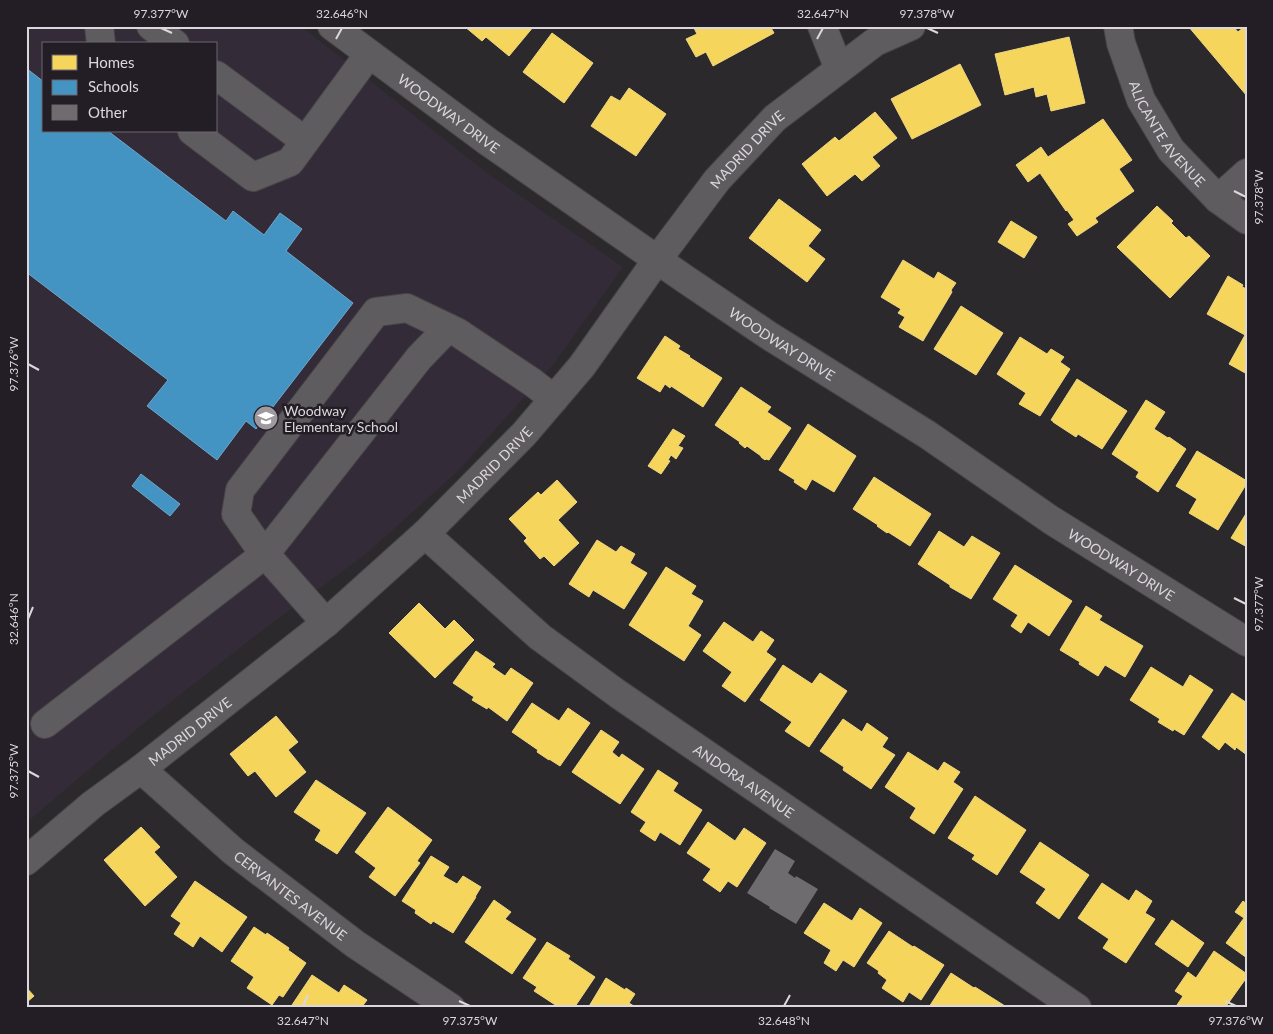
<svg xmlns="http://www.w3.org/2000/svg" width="1273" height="1034" viewBox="0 0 1273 1034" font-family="Lato,sans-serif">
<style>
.built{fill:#332b37;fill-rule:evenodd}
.homes{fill:#f6d55c;stroke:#eed682}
.schools{fill:#4393c3;stroke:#71a7ca}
.building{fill:#6f6c70}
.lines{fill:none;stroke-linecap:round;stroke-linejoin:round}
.minor-casing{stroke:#484549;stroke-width:30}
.minor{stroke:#5e5c5f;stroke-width:28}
.ticks{fill:none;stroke:#dbd7dc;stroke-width:2}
.labels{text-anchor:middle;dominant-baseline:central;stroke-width:5;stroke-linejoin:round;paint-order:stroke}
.street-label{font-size:14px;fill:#dbd7dc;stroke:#231d25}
.poi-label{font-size:14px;fill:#dbd7dc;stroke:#231d25;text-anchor:start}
.neatline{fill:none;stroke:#dbd7dc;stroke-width:2}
.ticks-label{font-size:12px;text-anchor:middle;fill:#dbd7dc}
</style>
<rect width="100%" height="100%" fill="#2c292d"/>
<!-- built -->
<path class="built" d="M26,26H301L487,173L623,267L553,365L457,472L366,554L264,629L139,727L26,823ZM44,44H216V131H44Z"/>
<!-- homes -->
<path class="homes" d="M464,26H534L509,56L486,37L482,41Z
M693,26H770L774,33L713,66L706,52L696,57L686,39L697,34Z
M1188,26H1233L1238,32L1245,26H1247V96Z
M552,33L593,63L564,103L523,72Z
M1069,37L1085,103L1051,111L1047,94L1036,97L1034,87L1005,95L995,54Z
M960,64L981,105L912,139L891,99Z
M629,88L666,114L636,156L591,126L611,96L620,101Z
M875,112L897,138L872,157L880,166L862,181L855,174L827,196L802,164L835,137L839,141Z
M1103,119L1132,160L1119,169L1134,191L1095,218L1098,222L1077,236L1068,224L1074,220L1067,210L1066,211L1040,173L1028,182L1016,165L1041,147L1048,157Z
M779,199L821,230L808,246L825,259L807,282L749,238Z
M1157,206L1173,221L1171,223L1186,238L1189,236L1210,256L1170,298L1117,247Z
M1011,221L1037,237L1024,258L998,242Z
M903,260L934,279L938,272L956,283L951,290L952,292L923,341L899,327L905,317L898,313L901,309L881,297Z
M1228,276L1243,285L1242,287L1247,289V374L1229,364L1245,335L1207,314Z
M961,306L1003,333L976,375L934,349Z
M665,336L680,346L678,349L690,356L689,357L722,378L703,407L671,386L670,388L665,384L660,392L637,378Z
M1020,337L1047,354L1051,349L1064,357L1060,362L1070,369L1040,416L1019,404L1026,393L997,374Z
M1077,379L1127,411L1102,449L1078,434L1076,437L1053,422V421L1051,420Z
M741,387L771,407L767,412L791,428L769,460L766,459L765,460L761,457V456L747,446L745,448L739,443L740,442L715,425Z
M1146,400L1165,412L1154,429L1168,438L1169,437L1186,449L1158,492L1136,477L1139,472L1112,454Z
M808,424L856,456L834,492L812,479L806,490L794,482L795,480L779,470Z
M673,429L685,436L678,446L683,448L676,459L671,455L668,460L670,461L661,474L648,466Z
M1197,451L1247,481V483L1218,530L1189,513L1197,499L1176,486Z
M874,477L931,514L910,546L888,532L887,533L877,526L878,525L853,509Z
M557,480L577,502L558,520L579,543L554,566L544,556L540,559L524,541L527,538L509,519L538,492L541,495Z
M1247,512V547L1231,538Z
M939,531L964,547L972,536L1000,553L971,599L950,587V585L918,564Z
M597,540L616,552L621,546L635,554L630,563L647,573L624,609L593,590L589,597L569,584Z
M1015,565L1072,601L1049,636L1028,622L1021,633L1011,626L1018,615L993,599Z
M666,567L696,586L691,594L703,601L688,626L701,635L684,661L629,625Z
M419,603L445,629L454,620L474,640L435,678L389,633Z
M1086,606L1102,616L1099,620L1143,646L1125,677L1105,665L1098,676L1079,664L1080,662L1060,650Z
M724,622L753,642L761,631L774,640L766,652L776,659L745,702L722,686L732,672L703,651Z
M476,651L495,664L492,667L505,676L511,668L533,683L507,721L488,707L487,709L472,700L474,697L453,683Z
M783,665L812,684L820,673L847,691L809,747L785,731L792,722L760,700Z
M1151,667L1183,687L1190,675L1213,690L1184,735L1174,729L1173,731L1158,722L1160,719L1130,700Z
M1232,693L1247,703V755L1236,747L1235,750L1225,742L1219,750L1202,737Z
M532,703L559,721L568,708L590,723L560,766L549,759V760L537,752L538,750L512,732Z
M276,716L298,742L288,750L306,772L276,797L255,771L248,776L230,754Z
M843,719L862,732L867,723L888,738L882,747L895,755L871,789L843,770L844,767L820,751Z
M601,730L619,742L612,752L619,758L622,754L644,769L620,804L572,772Z
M908,752L938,771L944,762L960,772L953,782L963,789L934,834L910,818L916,808L885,787Z
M658,770L678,783L673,791L702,810L680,845L660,832L655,841L640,831L646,822L631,812Z
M316,780L366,813L337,854L315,840L321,830L294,812Z
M975,796L1026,830L997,875L972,859L975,855L948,838Z
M388,807L432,840L417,861L420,863L395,896L369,877L376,868L355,852Z
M708,822L735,841L744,828L766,843L737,887L728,881L720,892L703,880L711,869L687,853Z
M141,827L160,847L154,852L177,877L145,906L104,860Z
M1040,842L1089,875L1059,919L1036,903L1046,889L1020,872Z
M431,856L449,867L443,876L457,884L463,876L481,887L475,897H476L453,933L433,921L431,924L415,913L416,910L402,901Z
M195,881L247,917L222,952L200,936L193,947L174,934L181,923L171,916Z
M1102,883L1129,901L1136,890L1152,901L1145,913L1155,919L1126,963L1103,948L1109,939L1078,918Z
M494,900L511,912L505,919L536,939L512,974L465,942Z
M1243,901L1247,904V958L1226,943L1244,918L1235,912Z
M824,903L852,921L860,908L882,923L854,967L843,960L836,971L824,963L831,950L804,933Z
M1172,920L1204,943L1188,967L1155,944Z
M254,927L266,935L267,933L289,948L288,950L306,963L283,997L279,995L272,1005L247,988L254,977L231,961Z
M889,931L913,947L914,946L944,965L921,1000L909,992L903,1002L882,988L887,980L878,973L879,971L867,963Z
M547,942L570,956L568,959L595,977L574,1008H560L534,991L537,987L523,978Z
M1214,951L1247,974V977L1227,1005L1232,1008H1181L1177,1005L1183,996L1175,991L1188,972L1196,978Z
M951,973L974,988L975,987L1005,1006L1004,1008H930L929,1007Z
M312,975L339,993L344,985L367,1000L361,1008H290Z
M606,978L625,990L626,988L635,994L629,1003L637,1008H588Z
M26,987L34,996L26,1003Z"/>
<!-- schools -->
<path class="schools" d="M26,68L44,82V131H108L226,221L233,211L264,235L280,213L302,229L286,251L353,303L256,429L246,421L217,460L147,406L168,380L26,272Z
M141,474L180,504L170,516L132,486Z"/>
<!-- building -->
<path class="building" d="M775,849L795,861L788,873L795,878L796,876L818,889L796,924L774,911L769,908L770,907L747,893Z"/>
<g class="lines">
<defs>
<g id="minor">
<path d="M99,26L101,44"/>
<path d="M151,26L175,44"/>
<path id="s1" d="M332,26L487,141L685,279L768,335L928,435L1051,520L1247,642"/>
<path d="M822,26L839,69"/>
<path id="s2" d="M1118,26L1121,43L1141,100L1171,150L1218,199L1247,220"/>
<path d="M216,75L305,141"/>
<path d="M192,131L253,177L290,162L369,54"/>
<path d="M1218,199L1247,173"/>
<path id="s3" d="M425,534L540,637L618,694L1077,1008"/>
<path d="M326,623L259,547L236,514L240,490L376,312L407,308L457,332L532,382L554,399"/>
<path d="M45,724L265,554L419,358L448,328"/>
<path id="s4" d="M141,769L233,851L355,944L451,1008"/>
<path id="s5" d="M26,861L93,804L141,769L326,623L425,534L524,434L582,366L657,260L717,180L775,118L875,42L911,26"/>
</g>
</defs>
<!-- minor casing -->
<use href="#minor" class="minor-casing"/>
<!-- minor -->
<use href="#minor" class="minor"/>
</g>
<!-- ticks -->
<path class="ticks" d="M161,28L172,33M927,28L938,33M336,39L342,28M817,39L823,28M1234,191L1246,197M28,364L39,370M1234,598L1246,604M28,619L33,607M28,771L39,777M459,1001L470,1006M1225,1001L1236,1006M303,1006L308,995M784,1006L790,995"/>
<!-- icons -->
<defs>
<symbol id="school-disc" viewBox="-11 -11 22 22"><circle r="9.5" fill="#9e9a9f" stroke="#231d25"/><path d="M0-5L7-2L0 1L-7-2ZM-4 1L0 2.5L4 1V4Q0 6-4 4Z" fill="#fff"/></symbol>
</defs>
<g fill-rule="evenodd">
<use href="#school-disc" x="252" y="404" width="28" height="28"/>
</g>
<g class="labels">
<!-- street labels -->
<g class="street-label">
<text stroke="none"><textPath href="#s1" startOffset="146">WOODWAY DRIVE</textPath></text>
<text stroke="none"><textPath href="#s2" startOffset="120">ALICANTE AVENUE</textPath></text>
<text stroke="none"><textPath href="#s5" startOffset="1019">MADRID DRIVE</textPath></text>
<text stroke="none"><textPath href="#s1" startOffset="551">WOODWAY DRIVE</textPath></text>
<text stroke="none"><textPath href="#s5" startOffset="614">MADRID DRIVE</textPath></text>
<text stroke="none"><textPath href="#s1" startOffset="956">WOODWAY DRIVE</textPath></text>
<text stroke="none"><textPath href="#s5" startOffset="209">MADRID DRIVE</textPath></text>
<text stroke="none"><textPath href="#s3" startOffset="404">ANDORA AVENUE</textPath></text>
<text stroke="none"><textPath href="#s4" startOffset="196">CERVANTES AVENUE</textPath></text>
</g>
<!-- poi labels -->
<g class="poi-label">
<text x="284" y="410">Woodway<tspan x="284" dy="16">Elementary School</tspan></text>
</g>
</g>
<!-- border -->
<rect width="1273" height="1034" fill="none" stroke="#231d25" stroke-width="55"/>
<!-- legend -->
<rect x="42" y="42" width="175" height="90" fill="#231d25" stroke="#6d676e"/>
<rect x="52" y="55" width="25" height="15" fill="#f6d55c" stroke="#6d676e"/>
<text x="88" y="68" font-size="15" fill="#dbd7dc">Homes</text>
<rect x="52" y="80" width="25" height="15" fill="#4393c3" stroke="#6d676e"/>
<text x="88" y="92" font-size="15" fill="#dbd7dc">Schools</text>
<rect x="52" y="105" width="25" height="15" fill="#6f6c70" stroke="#6d676e"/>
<text x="88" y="118" font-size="15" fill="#dbd7dc">Other</text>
<rect x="28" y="28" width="1218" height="978" class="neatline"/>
<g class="ticks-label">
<text x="161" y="18">97.377°W</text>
<text x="342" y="18">32.646°N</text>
<text x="823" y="18">32.647°N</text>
<text x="927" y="18">97.378°W</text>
<text transform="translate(1259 197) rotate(-90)" y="4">97.378°W</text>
<text transform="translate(14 364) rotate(-90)" y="4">97.376°W</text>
<text transform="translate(1259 604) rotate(-90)" y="4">97.377°W</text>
<text transform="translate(14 619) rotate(-90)" y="4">32.646°N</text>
<text transform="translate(14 771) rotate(-90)" y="4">97.375°W</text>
<text x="303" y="1025">32.647°N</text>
<text x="470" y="1025">97.375°W</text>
<text x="784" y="1025">32.648°N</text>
<text x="1236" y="1025">97.376°W</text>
</g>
</svg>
